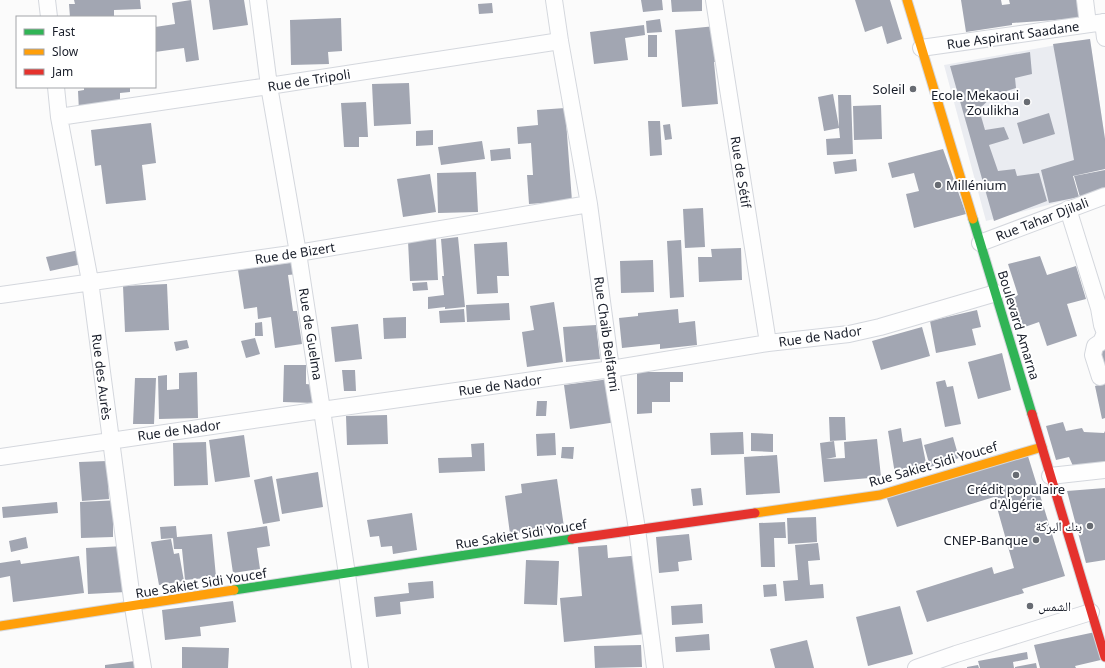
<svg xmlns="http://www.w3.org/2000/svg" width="1105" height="668" viewBox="0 0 1105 668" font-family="'Noto Sans','Noto Naskh Arabic',sans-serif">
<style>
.built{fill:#eaecf1}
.building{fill:#a2a6b2}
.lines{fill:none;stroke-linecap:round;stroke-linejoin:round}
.street-casing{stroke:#d4d7dd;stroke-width:18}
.fast-casing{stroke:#d4d7dd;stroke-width:11}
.slow-casing{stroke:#d4d7dd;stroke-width:11}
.jam-casing{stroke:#d4d7dd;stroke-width:11}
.street{stroke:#fefefe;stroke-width:16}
.fast{stroke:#30b455;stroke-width:9}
.slow{stroke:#ff9f0a;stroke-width:9}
.jam{stroke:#e5322d;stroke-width:9}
.poi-dot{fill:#676b72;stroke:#fff;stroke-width:1.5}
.labels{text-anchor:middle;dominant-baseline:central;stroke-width:4;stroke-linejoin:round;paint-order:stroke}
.street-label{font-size:13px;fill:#181d29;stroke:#fff}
.poi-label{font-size:13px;fill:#181d29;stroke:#fff;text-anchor:end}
</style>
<rect width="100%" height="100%" fill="#fbfbfb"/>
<!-- built -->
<path class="built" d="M1090,39L1105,139V169L1073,176L1079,197L986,221L944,65Z"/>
<!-- building -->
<path class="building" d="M74,0H140L141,9L114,10V17H70L69,4H75Z
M191,0L199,60L186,62L184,48L155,52V27L175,24L172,3Z
M209,0H244L248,25L213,30Z
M641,0H662L663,10L643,12Z
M671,0H702V11L672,12Z
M855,0H890L902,39L887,44L882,26L865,32Z
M961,0H1001L1002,5L1010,4L1009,0H1083L1084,18L1012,23V25L966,32Z
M492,3L493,13L479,14L478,4Z
M341,18L342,51L328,52L329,64L291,65L290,20Z
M660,19L662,32L647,33L646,21Z
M644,25L645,35L625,38L628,60L594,64L590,32Z
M716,26L719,62H714L718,104L682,107L675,30Z
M648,35H657V57H648Z
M1090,39L1105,139V169L1073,176L1079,197L1049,203L1041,170L1074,160L1053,44Z
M1030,52L1032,74L1015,78L1016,88L994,95L979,109L985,130L1004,127L1009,139L989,145L998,171L1015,169L1017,176L1039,173L1047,201L994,221L950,66Z
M409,83L411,124L374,126L372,84Z
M84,87H130V92L120,93V108L79,111L78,91L84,90Z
M833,94L839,127L838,95H851L853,154L827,155L826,139L840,138L839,128L824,131L818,97Z
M366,102L368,137H359V147H344L341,103Z
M881,105L882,139L854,140L853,106Z
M565,108L572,201L529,204L527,175H533L531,143L518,144L517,127L538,125L537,110Z
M1049,113L1055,134L1023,144L1017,123Z
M648,121H660L662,155L650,156Z
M151,123L156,163L142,165L146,200L106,204L101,165L95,166L91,130Z
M670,124L672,139L665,140L663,125Z
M433,130V145L416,146V131Z
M482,141L485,159L441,165L438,147Z
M510,148L511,159L491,161L490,150Z
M943,149L966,214L914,228L906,194L919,191L914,173L892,178L888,163Z
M856,159L857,171L835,174L833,162Z
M1105,170V192L1080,197L1074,176Z
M476,172L478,212L438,213L437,173Z
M430,174L436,212L403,217L397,179Z
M703,208L705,247L685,248L683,209Z
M458,237L465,307L445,309V299V307L428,309V297L444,295L442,276H444L441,239Z
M436,239L438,280L410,281L408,241Z
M681,240L684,297L670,298L667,241Z
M507,242L509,276H497L498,293L477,294L474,244Z
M741,248L742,280L699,282L698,257H712L711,249Z
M79,250L82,264L50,271L46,257Z
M1040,256L1047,275L1076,266L1086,299L1067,304L1077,336L1047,346L1039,322L1019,329L1009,298L1018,295L1008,264Z
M653,260L654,292L621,293L620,261Z
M296,262L298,274L288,275L293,311H297L302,344L275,348L271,317L258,319L257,307L244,309L238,270Z
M427,282L428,290L413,291L412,283Z
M167,284L169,330L125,332L123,286Z
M554,302L563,362L527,367L522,332L534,330L530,306Z
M509,303L510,320L467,322L466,305Z
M464,309L465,322L440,323L439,311Z
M678,309L679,323L695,321L697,345L660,349V344L622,348L619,318L638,316V313Z
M977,310L981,327L972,329L976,345L936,353L930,321Z
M406,317V338L384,339L383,318Z
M262,322L263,336H255V323Z
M358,324L362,359L335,362L331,327Z
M596,325L600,359L566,362L563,327Z
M922,327L930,356L881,370L872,341Z
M255,338L260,354L246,358L241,341Z
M187,340L189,348L176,351L174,342Z
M1105,349V366L1100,351Z
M1002,353L1011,390L978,399L968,362Z
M284,365H306V384L315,385L314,403L283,402Z
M342,370H355L356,391H344Z
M197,372L198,418L159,419L158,376L167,375V390L179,389V373Z
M637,372H683V382H670V402H652V413L637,414Z
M135,378H156L154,424H133Z
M617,378L623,421L570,429L564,385Z
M945,380L947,387L953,386L961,424L945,427L936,382Z
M1105,383V418L1102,419L1095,386Z
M537,401H547L546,416H536Z
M387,415L388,444L347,445L346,416Z
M829,417H845L846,440L830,441Z
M1063,422L1066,431L1082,428L1084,432L1104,433L1105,431V462L1073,466L1069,457L1056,460L1046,426Z
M901,428L903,442L921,438L927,468L895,474L888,431Z
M743,432L744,454L711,455L710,433Z
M555,433L556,455L537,456L536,434Z
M751,433L773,434V452L751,451Z
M244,435L250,477L215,482L209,440Z
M953,437L959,458L930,467L924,445Z
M877,439L881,477L824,482L820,443L834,441L836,457L826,459L845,458L844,442Z
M206,442L208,485L174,486L173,443Z
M484,443L485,471L439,473L438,458L472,457L471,444Z
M562,447H574L573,459L561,458Z
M1027,453L1065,576L1022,589L1024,593L927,622L916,591L992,567L994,574L1014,568L994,497L897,527L885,493Z
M777,455L780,493L746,495L744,457Z
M107,461L109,499L82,501L79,462Z
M318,472L323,507L282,514L276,479Z
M272,476L280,521L263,524L254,480Z
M557,479L564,527L510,534L505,496L522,493L521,484Z
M701,488L703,505L693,506L691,489Z
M1105,488V560L1086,563L1067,491Z
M121,500L122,515H113V537L81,538L80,502Z
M57,502L58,513L3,518L2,507Z
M412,513L417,550L393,554L392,546L381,547L379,536L370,537L367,520Z
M816,517L817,542L788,544L787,518Z
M785,522L786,538H774L775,567H761L759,523Z
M176,526L177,537L212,534L216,577L185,580L182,549H174L173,538H175L161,539L160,527Z
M267,526L270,546L257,548L260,569L233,573L227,532Z
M689,534L692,560L678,562L679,571L659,573L656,537Z
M26,537L28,548L11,552L9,541Z
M171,539L174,554L179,553L184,581L159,585L151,542Z
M818,543L820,560L808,561L810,585L823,584L824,598L785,601L783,581L798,580L795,545Z
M607,545L608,558L642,555L646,634L564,642L560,598L582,596L578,547Z
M124,546L126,592L88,594L86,548Z
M79,556L84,593L13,602L10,576L0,578V563L20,560L21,564Z
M526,560L559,561L557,605L524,604Z
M433,581L434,598L400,602L401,614L376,617L374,597L409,593L408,583Z
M776,584L777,596L764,597L763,585Z
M233,601L236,622L200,627L201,636L165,640L162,610Z
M702,604L703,623L672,625L671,606Z
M900,606L913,654L868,666L856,617Z
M1100,631L1105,659L1075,666L1076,668H1040L1034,645Z
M709,634L710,650L676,652L675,637Z
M807,640L814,668H775L770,649Z
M641,645L642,667L595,668L594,646Z
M182,647L229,648L228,668H182Z
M1027,652L1028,659L1013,662L1014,668H980L978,661Z
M135,661L136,668H105V665Z
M1036,663L1037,668H1015V667Z
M978,665L979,668H967V667Z"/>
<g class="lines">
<defs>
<path id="street" d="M47,0L49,17
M258,0L269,86L298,253L347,574L360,668
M554,0L560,41L589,204L611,369L637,529L655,668
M714,0L768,343
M1085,0L1088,24
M1103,22L1105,38
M921,48L1105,22
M56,87L59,117L90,281L133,607L143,668
M59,117L269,86L560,41
M1068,209L1099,308L1102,325L1105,333
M980,243L1105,196
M0,295L298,253L589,204
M1100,377L1093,355L1095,346L1101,342L1105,333
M0,457L322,410L611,369L768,343L849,334L880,327L996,293
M1050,476L1105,470
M916,668L956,654L1091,612"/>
<path id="fast" d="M973,219L1032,414
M234,590L572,539"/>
<path id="slow" d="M907,0L973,219
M755,513L880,495L1042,447
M0,626L234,590"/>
<path id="jam" d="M1032,414L1105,657
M572,539L755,513"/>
</defs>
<!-- street casing -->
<use href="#street" class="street-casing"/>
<!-- fast casing -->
<use href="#fast" class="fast-casing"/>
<!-- slow casing -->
<use href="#slow" class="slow-casing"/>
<!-- jam casing -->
<use href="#jam" class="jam-casing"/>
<!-- street -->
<use href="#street" class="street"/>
<!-- fast -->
<use href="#fast" class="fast"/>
<!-- slow -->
<use href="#slow" class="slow"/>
<!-- jam -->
<use href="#jam" class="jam"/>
</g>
<!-- markers -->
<g class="poi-dot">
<circle cx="913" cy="89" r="4"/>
<circle cx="1027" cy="102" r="4"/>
<circle cx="938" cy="185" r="4"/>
<circle cx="1016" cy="475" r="4"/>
<circle cx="1090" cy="526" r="4"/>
<circle cx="1036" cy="540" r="4"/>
<circle cx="1030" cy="606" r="4"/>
</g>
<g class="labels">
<!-- street labels -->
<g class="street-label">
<text transform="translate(1013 35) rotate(-8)">Rue Aspirant Saadane</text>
<text transform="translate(309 80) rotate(-9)">Rue de Tripoli</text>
<text transform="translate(741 172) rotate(81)">Rue de Sétif</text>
<text transform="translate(1042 219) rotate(-21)">Rue Tahar Djilali</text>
<text transform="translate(295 253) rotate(-9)">Rue de Bizert</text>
<text transform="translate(1019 325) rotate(73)">Boulevard Amarna</text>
<text transform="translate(311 334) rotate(81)">Rue de Guelma</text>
<text transform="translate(607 334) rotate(82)">Rue Chaib Belfatmi</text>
<text transform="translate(820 336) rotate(-8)">Rue de Nador</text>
<text transform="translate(102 377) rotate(83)">Rue des Aurès</text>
<text transform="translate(500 385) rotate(-8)">Rue de Nador</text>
<text transform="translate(179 430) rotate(-8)">Rue de Nador</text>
<text transform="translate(933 464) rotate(-16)">Rue Sakiet Sidi Youcef</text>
<text transform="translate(521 534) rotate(-9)">Rue Sakiet Sidi Youcef</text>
<text transform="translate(201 583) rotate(-9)">Rue Sakiet Sidi Youcef</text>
</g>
<!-- poi labels -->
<g class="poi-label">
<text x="905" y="89">Soleil</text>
<text x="1019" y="95">Ecole Mekaoui<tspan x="1019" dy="15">Zoulikha</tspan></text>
<text x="946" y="185" text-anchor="start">Millénium</text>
<text x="1016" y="489" text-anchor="middle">Crédit populaire<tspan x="1016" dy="15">d'Algérie</tspan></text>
<text x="1082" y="526">بنك البركة</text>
<text x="1028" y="540">CNEP-Banque</text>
<text x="1038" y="606" text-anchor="start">الشمس</text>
</g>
</g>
<!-- legend -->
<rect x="16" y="16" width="140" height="72" fill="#ffffff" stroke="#a3a5a9"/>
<rect x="24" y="29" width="20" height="6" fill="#30b455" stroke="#a3a5a9"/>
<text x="52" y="36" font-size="12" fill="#181d29">Fast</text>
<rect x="24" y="49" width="20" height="6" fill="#ff9f0a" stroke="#a3a5a9"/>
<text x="52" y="56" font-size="12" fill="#181d29">Slow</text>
<rect x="24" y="69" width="20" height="6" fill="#e5322d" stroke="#a3a5a9"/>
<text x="52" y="76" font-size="12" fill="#181d29">Jam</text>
</svg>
